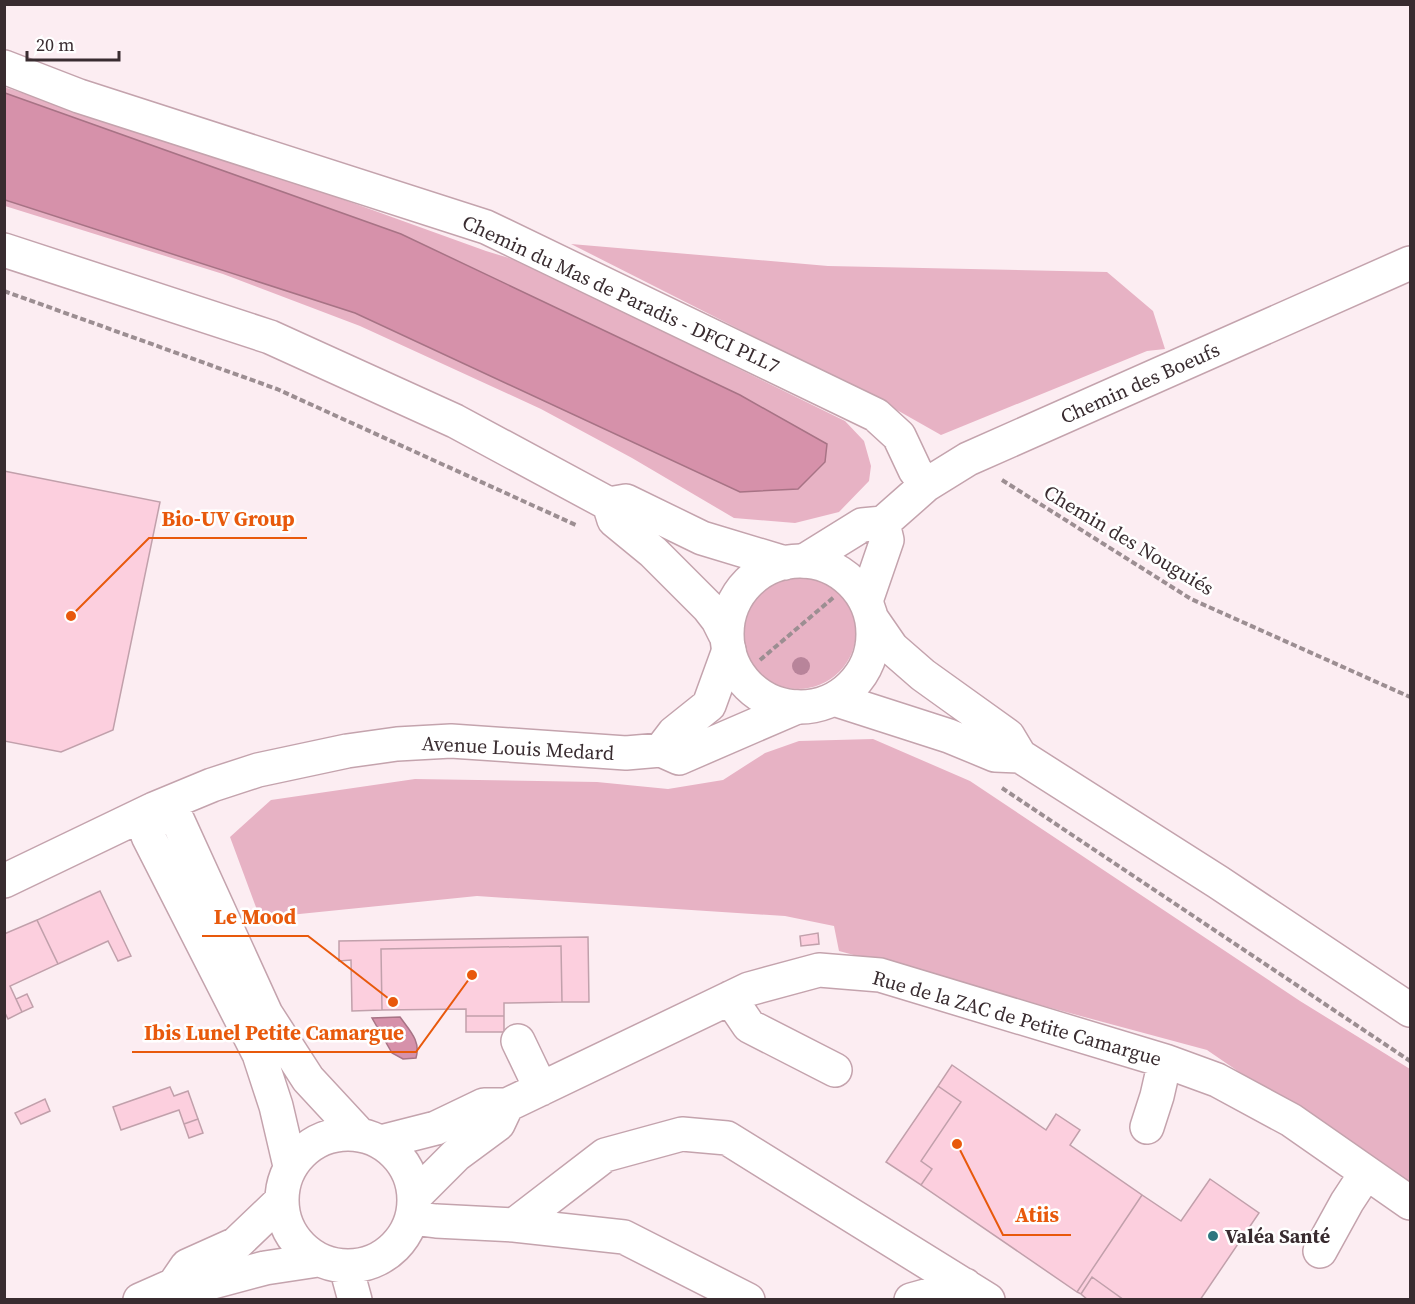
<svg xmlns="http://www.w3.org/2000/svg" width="1415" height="1304" viewBox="0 0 1415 1304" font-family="'Source Serif 4',serif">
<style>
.green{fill:#e7b2c4}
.water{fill:#d691aa;stroke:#a77385;stroke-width:1.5}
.building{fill:#fccfde;stroke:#c1a0ab;stroke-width:1.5}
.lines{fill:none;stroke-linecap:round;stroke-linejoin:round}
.minor-casing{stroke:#c4a3ad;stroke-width:36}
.major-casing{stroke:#c4a3ad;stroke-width:36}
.path{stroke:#9c8e92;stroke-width:4;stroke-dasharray:6 3;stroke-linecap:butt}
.minor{stroke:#fff;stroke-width:33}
.major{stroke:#fff;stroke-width:33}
.tree{fill:#b8849a}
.poi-dot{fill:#2d767f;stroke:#fff;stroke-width:2}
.labels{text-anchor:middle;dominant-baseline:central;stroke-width:5;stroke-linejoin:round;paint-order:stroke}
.street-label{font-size:20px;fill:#392c30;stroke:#fff}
.poi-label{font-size:20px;font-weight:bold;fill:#392c30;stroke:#fff;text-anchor:start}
.leader{fill:none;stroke:#e8590c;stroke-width:2}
.callout-dot{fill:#e8590c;stroke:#fff;stroke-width:2}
.callout-label{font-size:21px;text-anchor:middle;font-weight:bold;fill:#e8590c;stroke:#fff;stroke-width:5;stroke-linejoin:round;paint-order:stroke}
</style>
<rect width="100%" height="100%" fill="#fcedf2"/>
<!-- green -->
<path class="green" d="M4,87L245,164L486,251L522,262L845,421L864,441L871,466L869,481L839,512L795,523L734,518L632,458L541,409L360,326L223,274L5,206Z
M571,244L828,266L1107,272L1153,311L1165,349L1147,351L941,435L881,401Z
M740 631a58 58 0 1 1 116 0a58 58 0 1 1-116 0Z
M873,739L970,781L1300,1001L1410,1069V1189L1207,1050L839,951L834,926L785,916L477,896L260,918L230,837L271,800L415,779L597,782L668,789L723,780L765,753L799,741Z"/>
<!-- water -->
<path class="water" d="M5,93L401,234L740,395L827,444L825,462L798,489L740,492L355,313L5,200Z
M400,1017C410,1031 421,1041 416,1058L403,1059L392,1053L372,1018Z"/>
<!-- building -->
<path class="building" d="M4,471L160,502L113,730L61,752L4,741Z
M100,891L131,956L118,961L108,941L58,964L37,920Z
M37,920L58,964L10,986L22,1012L8,1019L4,1011V934Z
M818,933L819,944L801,946L800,936Z
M588,937L589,1002H562L561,946L381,949L382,1010L352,1011L351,960L339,961V941Z
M561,946L562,1002L504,1003V1016H466V1009L382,1010L381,949Z
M27,994L33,1007L22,1012L16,999Z
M466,1016H504V1032H466Z
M952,1065L1046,1130L1056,1114L1080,1130L1070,1145L1142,1195L1077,1292L921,1185L932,1169L921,1161L961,1102L938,1086Z
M938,1086L961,1102L921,1161L932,1169L921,1185L886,1162Z
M170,1087L174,1096L188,1091L198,1119L184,1124L179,1110L121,1130L113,1107Z
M45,1099L50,1111L21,1124L15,1113Z
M198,1119L203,1133L189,1138L184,1124Z
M1210,1179L1259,1213L1200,1300H1124L1092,1277L1081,1294L1077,1292L1142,1195L1181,1221Z
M1092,1277L1124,1300H1088L1081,1294Z"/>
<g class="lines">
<defs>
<path id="minor" d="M4,67L79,96L486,227L876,415L899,436L915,470L926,485
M883,523L926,485L968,459L1410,263
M804,561L862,525L883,523
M866,601L887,540L883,523
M661,750L674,733L709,705L729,650
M154,809L178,821L266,1014L308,1079L359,1134
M154,809L148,836L259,1054L276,1106L290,1166
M4,881L154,809L212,785L258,770L347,751L397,744L451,741L626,753L661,750L679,758L797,707
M730,998L749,1026L835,1070
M518,1041L541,1089
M1147,1127L1157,1096L1165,1061
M282 1200a66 66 0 1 1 132 0a66 66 0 1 1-132 0Z
M381,1142L436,1128L484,1105H507L749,989L819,970L880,975L1165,1061L1217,1080L1291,1120L1410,1203
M415,1196L456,1155L498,1124L507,1105
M412,1218L436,1221L514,1225L605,1155L682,1134L727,1138L988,1300
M514,1225L624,1237L748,1300
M1320,1251L1347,1202L1366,1173
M346,1267L355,1300
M174,1285L187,1266L236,1244L281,1201
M140,1300L174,1285L194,1287L265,1268L318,1260
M911,1300L965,1285"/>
<path id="major" d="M4,250L270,337L455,421L609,504L626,501L702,538L785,563
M609,504L614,520L653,552L708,607L718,620L725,634
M727 634a73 73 0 1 1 146 0a73 73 0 1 1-146 0Z
M872,619L892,648L923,675L1008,736L1020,756L1218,882L1410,1010
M834,699L949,736L995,755L1020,756"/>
</defs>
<!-- minor casing -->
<use href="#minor" class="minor-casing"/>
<!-- major casing -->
<use href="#major" class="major-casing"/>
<!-- path -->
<path class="path" d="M4,291L277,389L578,526
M1002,480L1191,599L1410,697
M760,660L834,597
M1002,788L1410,1061"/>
<!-- minor -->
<use href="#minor" class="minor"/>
<!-- major -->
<use href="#major" class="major"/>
</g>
<!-- trees -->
<circle class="tree" cx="801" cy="666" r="9"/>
<!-- markers -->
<circle class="poi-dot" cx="1213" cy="1236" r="6"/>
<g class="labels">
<!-- street labels -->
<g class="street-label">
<text transform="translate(621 294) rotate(25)">Chemin du Mas de Paradis - DFCI PLL7</text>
<text transform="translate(1140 383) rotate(-24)">Chemin des Boeufs</text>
<text transform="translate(1129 540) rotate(31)">Chemin des Nouguiés</text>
<text transform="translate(518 748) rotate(3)">Avenue Louis Medard</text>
<text transform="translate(1017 1018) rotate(16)">Rue de la ZAC de Petite Camargue</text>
</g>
<!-- poi labels -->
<g class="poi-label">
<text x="1225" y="1236">Valéa Santé</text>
</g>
</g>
<!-- callouts -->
<path class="leader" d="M71 616L149 538H307M393 1002L308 936H202M472 975L416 1052H132M957 1144L1003 1235H1071"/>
<g class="callout-dot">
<circle cx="71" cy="616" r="6"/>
<circle cx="393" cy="1002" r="6"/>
<circle cx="472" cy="975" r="6"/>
<circle cx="957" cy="1144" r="6"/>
</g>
<g class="callout-label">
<text x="228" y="526">Bio-UV Group</text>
<text x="255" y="924">Le Mood</text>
<text x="274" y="1040">Ibis Lunel Petite Camargue</text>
<text x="1037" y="1222">Atiis</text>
</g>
<!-- border -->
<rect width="1415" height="1304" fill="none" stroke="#392c30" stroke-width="12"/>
<!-- scale -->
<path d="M27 51v9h92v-9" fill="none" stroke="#392c30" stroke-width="3"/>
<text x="36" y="51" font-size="18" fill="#392c30" stroke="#ffffff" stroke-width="4.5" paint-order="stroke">20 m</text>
</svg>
